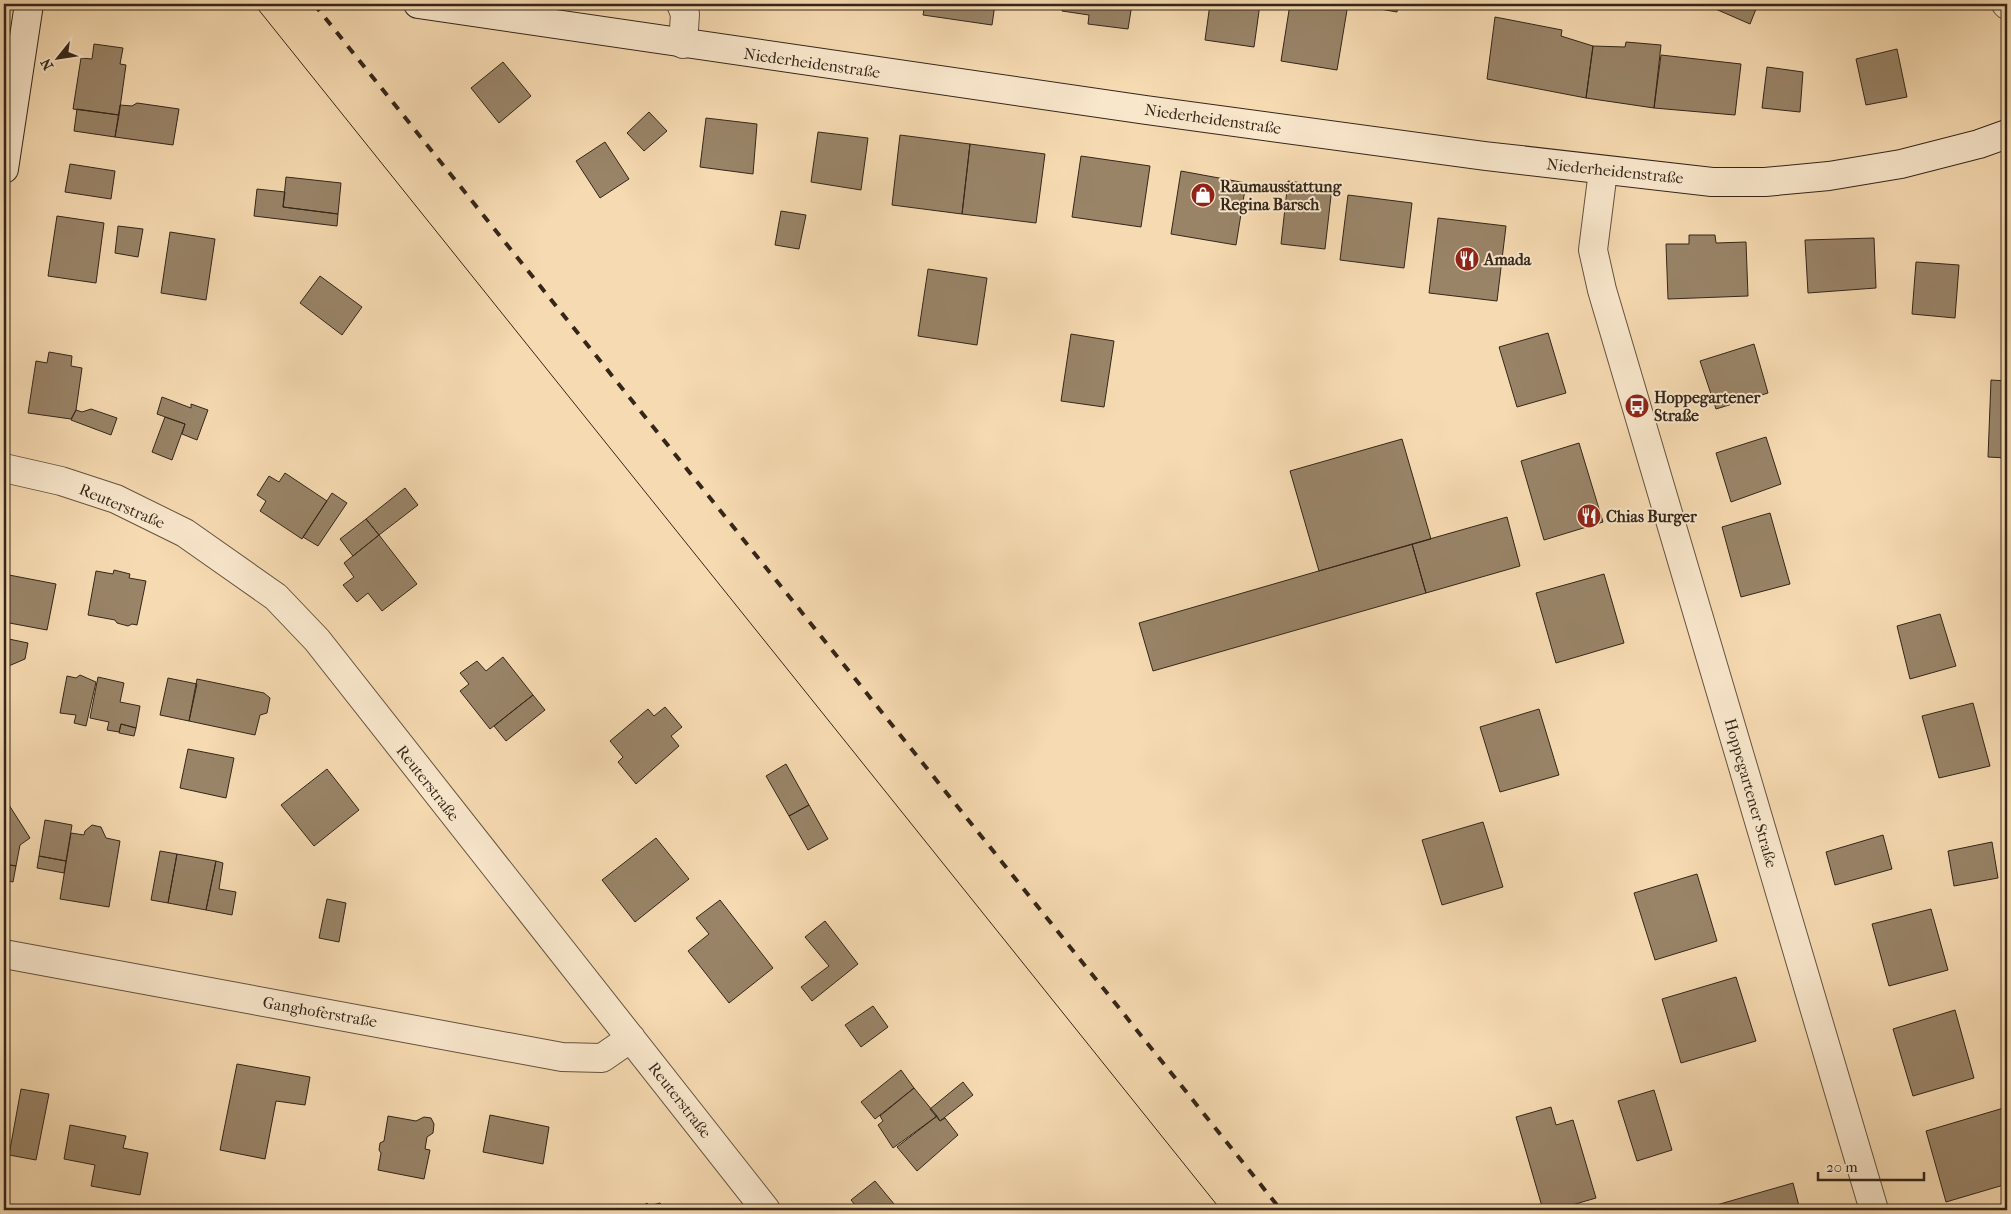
<svg xmlns="http://www.w3.org/2000/svg" width="2011" height="1214" viewBox="0 0 2011 1214" font-family="'IM FELL French Canon',serif">
<style>
.building{fill:#998468;stroke:#342619}
.lines{fill:none;stroke-linecap:round;stroke-linejoin:round}
.street-casing{stroke:#64533f;stroke-width:30}
.secondary-casing{stroke:#342619;stroke-width:30}
.street{stroke:#f9e7cc;stroke-width:28}
.secondary{stroke:#f9e7cc;stroke-width:28}
.tram{stroke:#342619;stroke-width:1}
.rail{stroke:#342619;stroke-width:4;stroke-dasharray:9 9;stroke-linecap:butt}
.labels{text-anchor:middle;dominant-baseline:central;stroke-width:4;stroke-linejoin:round;paint-order:stroke}
.street-label{font-size:16px;fill:#342619;stroke:#f9e7cc}
.poi-label{font-size:16px;font-weight:bold;fill:#342619;stroke:#f9e7cc;text-anchor:start}
</style>
<rect width="100%" height="100%" fill="#f6dab1"/>
<filter id="stains"><feTurbulence type="fractalNoise" baseFrequency=".004" numOctaves="4"/><feColorMatrix values="0 0 0 0 .2 0 0 0 0 .09 0 0 0 0 .02 0 0 0 .5 -.17"/></filter>
<radialGradient id="worn" r=".72"><stop offset=".6" stop-color="#630" stop-opacity="0"/><stop offset="1" stop-color="#630" stop-opacity=".3"/></radialGradient>
<!-- building -->
<path class="building" d="M925,4H995L992,25L923,15Z
M1063,4H1132L1128,29L1088,24L1089,15L1062,11Z
M1210,4H1260L1254,47L1205,40Z
M1290,4H1348L1337,70L1281,61Z
M1364,4H1398L1397,12L1363,6Z
M1704,4H1758L1750,24Z
M1495,17L1562,30L1561,36L1593,46L1586,98L1487,79Z
M1626,42L1661,45L1654,108L1586,98L1593,46L1625,47Z
M94,44L123,48L120,64L126,65L119,115L73,109L81,58L92,59Z
M1897,49L1907,97L1866,105L1856,59Z
M1661,55L1741,64L1735,115L1654,108Z
M503,62L531,96L499,123L471,88Z
M1767,67L1803,72L1800,112L1762,108Z
M137,103L179,109L173,145L115,137L120,105L132,106Z
M77,109L119,115L115,137L74,131Z
M649,112L667,131L644,151L627,133Z
M706,118L757,124L753,174L700,167Z
M818,132L868,138L861,190L811,182Z
M900,135L970,144L962,214L892,205Z
M605,142L629,179L600,198L576,161Z
M970,144L1045,154L1036,223L962,214Z
M1081,156L1150,166L1141,227L1072,217Z
M70,164L115,171L111,199L65,192Z
M1181,171L1246,183L1236,245L1171,234Z
M286,177L341,183L338,214L283,207Z
M1288,181L1332,187L1325,249L1281,244Z
M257,189L285,192L283,207L338,214L337,226L254,216Z
M1348,195L1412,203L1404,268L1340,260Z
M781,211L806,215L799,249L775,245Z
M57,216L104,223L96,283L48,276Z
M1438,218L1506,226L1497,301L1429,293Z
M118,226L143,229L138,257L115,253Z
M170,232L215,239L206,300L161,293Z
M1689,235H1715L1716,243L1746,242L1748,296L1668,299L1666,244H1689Z
M1874,238L1876,288L1808,293L1805,240Z
M1916,262L1959,265L1955,318L1912,314Z
M928,269L987,278L977,345L918,336Z
M320,276L362,307L342,335L300,303Z
M1548,333L1566,393L1517,407L1499,347Z
M1071,334L1114,341L1104,407L1061,401Z
M1754,344L1768,393L1716,409L1700,361Z
M49,352L72,356L71,366L82,368L76,410L71,419L28,413L36,361L47,363Z
M1991,380L2007,381V458L1988,457Z
M162,397L191,408V404L208,410L197,440L182,434L185,424L157,414Z
M91,409L117,418L111,435L71,420L76,410L82,412Z
M165,417L185,424L172,460L152,452Z
M1766,437L1781,484L1731,502L1716,453Z
M1402,439L1431,539L1319,571L1290,471Z
M1579,443L1603,522L1544,540L1521,461Z
M285,473L327,501L302,539L260,511L266,501L257,495L269,476L279,482Z
M405,488L418,505L379,535L366,519Z
M332,493L347,503L318,546L303,537Z
M1770,513L1790,584L1741,597L1722,527Z
M1507,517L1520,566L1426,593L1412,544Z
M366,519L379,535L353,556L340,539Z
M379,535L417,584L382,611L368,593L357,602L343,585L354,577L344,563Z
M1412,544L1426,593L1153,671L1139,623Z
M114,570L130,574L129,578L146,581L137,625L132,624L128,626L117,623L115,620L88,615L96,571L113,574Z
M1604,574L1624,643L1556,663L1536,593Z
M9,575L56,584L47,630L4,622V606Z
M1940,614L1956,666L1910,679L1897,626Z
M4,638L28,643L25,659L4,668Z
M503,657L533,695L490,729L460,691L469,684L460,673L477,661L486,671Z
M80,675L96,682L86,726L74,723L76,715L60,713L67,676L76,678Z
M98,677L124,683L120,702L140,706L136,728L121,724L119,732L107,730L109,722L90,718Z
M168,678L197,684L189,721L160,715Z
M197,679L264,693L270,698L267,713L260,715L255,735L189,721Z
M533,695L545,710L506,741L494,726Z
M1973,703L1990,766L1939,778L1922,716Z
M665,707L682,727L671,736L679,746L636,784L618,762L623,757L610,741L648,709L654,716Z
M1539,709L1559,775L1500,792L1480,727Z
M121,724L136,728L134,736L119,733Z
M188,749L234,758L226,798L180,788Z
M786,764L809,805L789,816L766,776Z
M327,769L359,810L314,846L281,805Z
M9,805L30,838L20,845L16,866L4,864V809Z
M809,805L828,839L808,850L789,816Z
M45,820L72,825L66,861L39,856Z
M1483,822L1503,887L1442,905L1422,840Z
M92,825L101,827L106,838L120,841L109,907L60,899L71,833L84,835L85,831Z
M1883,835L1892,869L1835,885L1826,852Z
M656,838L689,879L635,922L602,880Z
M1992,842L1998,878L1954,886L1948,851Z
M160,851L177,854L168,903L151,900Z
M177,854L216,861L206,910L168,903Z
M39,856L66,861L64,873L37,868Z
M216,861L223,863L219,889L236,892L232,915L206,910Z
M4,864L16,866L13,882L4,880Z
M1697,874L1717,941L1655,960L1634,893Z
M327,899L346,903L339,942L319,938Z
M720,900L773,968L729,1003L688,951L709,934L696,918Z
M1931,909L1948,970L1889,986L1872,924Z
M825,921L858,964L812,1001L801,987L829,966L805,937Z
M1736,977L1756,1041L1681,1063L1662,999Z
M873,1006L888,1027L861,1047L845,1025Z
M1955,1010L1974,1078L1913,1096L1893,1029Z
M237,1064L310,1077L305,1105L276,1101L265,1159L220,1150Z
M901,1070L914,1088L875,1119L861,1102Z
M963,1082L973,1095L940,1121L930,1109Z
M914,1088L937,1116L893,1148L878,1125L883,1121L880,1116Z
M21,1089L49,1094L36,1160L9,1155Z
M1654,1090L1672,1150L1637,1161L1618,1101Z
M1551,1107L1556,1125L1573,1120L1596,1198L1555,1210H1543L1516,1117Z
M2007,1107V1184L1946,1202L1926,1131Z
M490,1115L549,1127L543,1164L483,1152Z
M388,1116L416,1121L424,1117L431,1118L434,1124L433,1133L427,1137L425,1149L430,1150L424,1179L378,1170L381,1153L379,1150L380,1143L384,1141Z
M937,1116L940,1121L945,1118L958,1135L917,1171L897,1147Z
M70,1125L126,1136L123,1148L148,1153L140,1195L91,1186L95,1165L64,1159Z
M875,1181L899,1210H859L851,1200Z
M1793,1183L1800,1210H1707L1706,1208Z
M647,1203L649,1206L660,1203L666,1210H638Z"/>
<g class="lines">
<defs>
<path id="street" d="M681,4L685,14L683,44
M2006,4L2007,5
M1603,171L1593,250L1602,290L1874,1210
M4,468L61,481L116,499L185,533L276,597L317,640L766,1210
M4,954L562,1057L602,1058L631,1038"/>
<path id="secondary" d="M418,4L1146,110L1485,156L1712,182H1765L1829,176L1901,164L1979,144L2007,134
M4,169L29,4"/>
</defs>
<!-- street casing -->
<use href="#street" class="street-casing"/>
<!-- secondary casing -->
<use href="#secondary" class="secondary-casing"/>
<!-- street -->
<use href="#street" class="street"/>
<!-- secondary -->
<use href="#secondary" class="secondary"/>
<!-- tram -->
<path class="tram" d="M254,4L1221,1210"/>
<!-- rail -->
<path class="rail" d="M314,4L1281,1210"/>
</g>
<!-- icons -->
<defs>
<symbol id="shop-disc" viewBox="-11 -11 22 22"><circle r="9.5" fill="#8f2418" stroke="#f9e7cc"/><path d="M-5-2.5h2.3a2.7 3.5 0 0 1 5.4 0H5L5.5 6h-11ZM-1.5-2.5h3a1.5 2.3 0 0 0-3 0Z" fill="#fff"/></symbol>
<symbol id="restaurant-disc" viewBox="-11 -11 22 22"><circle r="9.5" fill="#8f2418" stroke="#f9e7cc"/><path d="M-5-6h1v4h1v-4h1v4h1v-4h1v5L-1.5 .5V6h-2V.5L-5-1ZM5-6V6H3V1.5H1.5Q1.5-4 5-6Z" fill="#fff"/></symbol>
<symbol id="bus-disc" viewBox="-11 -11 22 22"><circle r="9.5" fill="#8f2418" stroke="#f9e7cc"/><path d="M-5-6H5V4H4V6H2V4H-2V6H-4V4H-5ZM-3.5-4V0h7V-4ZM-3.5 1.2v1.5H-2V1.2ZM2 1.2v1.5H3.5V1.2Z" fill="#fff"/></symbol>
</defs>
<g fill-rule="evenodd">
<use href="#shop-disc" x="1189" y="181" width="28" height="28"/>
<use href="#restaurant-disc" x="1453" y="245" width="28" height="28"/>
<use href="#bus-disc" x="1623" y="392" width="28" height="28"/>
<use href="#restaurant-disc" x="1575" y="502" width="28" height="28"/>
</g>
<g class="labels">
<!-- street labels -->
<g class="street-label">
<text transform="translate(812 63) rotate(8)">Niederheidenstraße</text>
<text transform="translate(1213 119) rotate(8)">Niederheidenstraße</text>
<text transform="translate(1615 171) rotate(6)">Niederheidenstraße</text>
<text transform="translate(122 506) rotate(23)">Reuterstraße</text>
<text transform="translate(428 783) rotate(52)">Reuterstraße</text>
<text transform="translate(1751 793) rotate(74)">Hoppegartener Straße</text>
<text transform="translate(320 1012) rotate(10)">Ganghoferstraße</text>
<text transform="translate(680 1100) rotate(52)">Reuterstraße</text>
</g>
<!-- poi labels -->
<g class="poi-label">
<text x="1220" y="186">Raumausstattung<tspan x="1220" dy="18">Regina Barsch</tspan></text>
<text x="1484" y="259">Amada</text>
<text x="1654" y="397">Hoppegartener<tspan x="1654" dy="18">Straße</tspan></text>
<text x="1606" y="516">Chias Burger</text>
</g>
</g>
<!-- margin -->
<rect width="2011" height="1214" fill="none" stroke="#f6dab1" stroke-width="20"/>
<rect x="5" y="5" width="2001" height="1204" fill="none" stroke="#342619" stroke-width="2.5"/>
<rect x="10" y="10" width="1991" height="1194" fill="none" stroke="#342619"/>
<!-- north arrow -->
<g transform="translate(58 58) rotate(240)" stroke="#f9e7cc" stroke-width="4" paint-order="stroke">
<path d="M0-4L9 19L0 12L-9 19Z" fill="#342619"/>
<text y="-8" font-size="14" font-weight="bold" text-anchor="middle" fill="#342619">N</text>
</g>
<!-- scale -->
<path d="M1818 1172v8h106v-8" fill="none" stroke="#342619" stroke-width="2.5"/>
<text x="1826" y="1172" font-size="15" fill="#342619" stroke="#f9e7cc" stroke-width="4" paint-order="stroke">20 m</text>
<rect width="100%" height="100%" filter="url(#stains)"/>
<rect width="100%" height="100%" fill="url(#worn)"/>
</svg>
